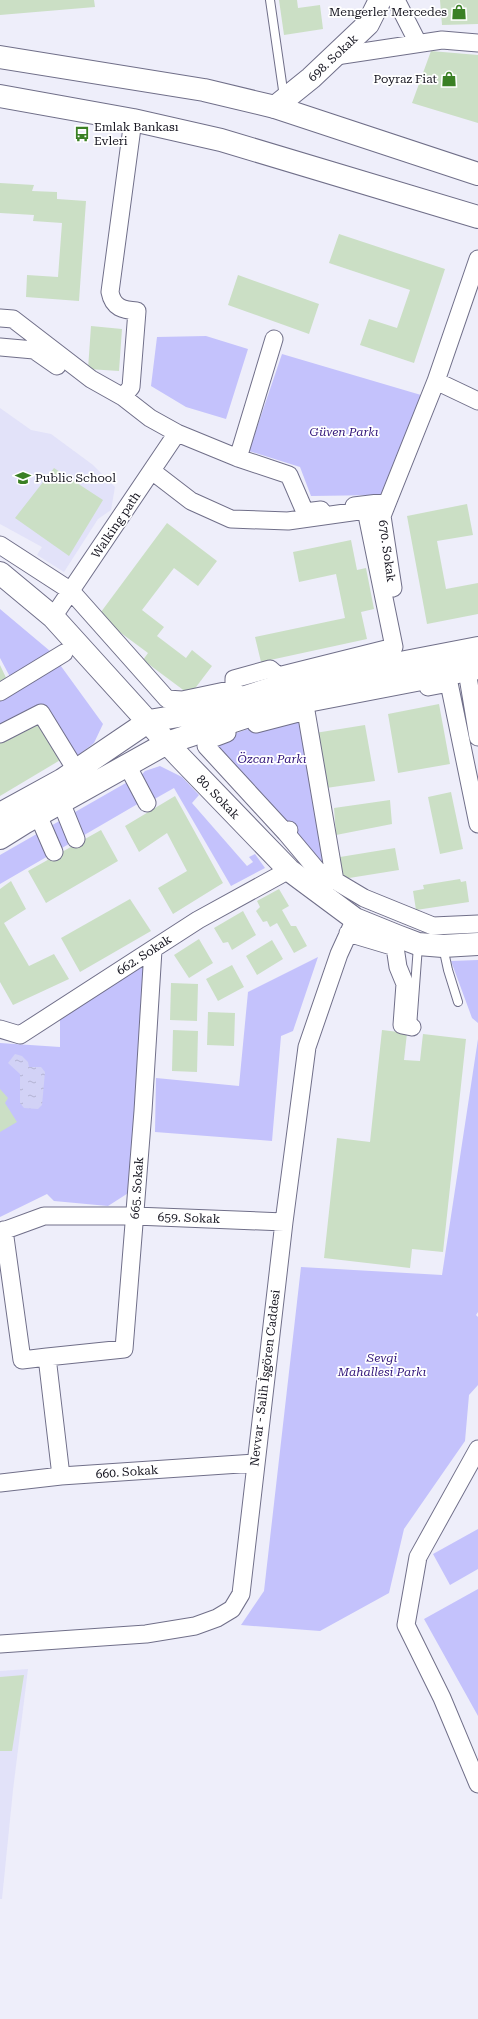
<svg xmlns="http://www.w3.org/2000/svg" width="478" height="2019" viewBox="0 0 478 2019" font-family="'Roboto Serif',serif">
<style>
.built{fill:#e2e2f9}
.green{fill:#c4c2fc}
.water{fill:url(#water-ripples)}
.building{fill:#cbdfc5}
.lines{fill:none;stroke-linecap:round;stroke-linejoin:round}
.lane-casing{stroke:#706f89;stroke-width:10}
.street-casing{stroke:#706f89;stroke-width:19}
.secondary-casing{stroke:#706f89;stroke-width:24}
.highway-casing{stroke:#706f89;stroke-width:24}
.lane{stroke:#fff;stroke-width:8}
.street{stroke:#fff;stroke-width:17}
.secondary{stroke:#fff;stroke-width:22}
.highway{stroke:#fff;stroke-width:22}
.labels{text-anchor:middle;dominant-baseline:central;stroke-width:3.5;stroke-linejoin:round;paint-order:stroke}
.poi-label{font-size:12px;fill:#15141f;stroke:#fff;text-anchor:end}
.street-label{font-size:12px;fill:#15141f;stroke:#fff}
.park-label{font-size:12px;font-style:italic;fill:#31157a;stroke:#fff}
</style>
<defs>
<pattern id="water-ripples" width="26" height="14" patternUnits="userSpaceOnUse"><rect width="26" height="14" fill="#d2d2f6"/><path d="M2 4q2-2 4 0t4 0M15 11q2-2 4 0t4 0" fill="none" stroke="#b3b3d2"/></pattern>
</defs>
<rect width="100%" height="100%" fill="#eeeefa"/>
<!-- built -->
<path class="built" d="M0,408L31,430L51,434L93,465L115,487L111,510L98,519L64,572L37,555L42,547L0,524Z
M28,1669L13,1790L2,1899H0V1671Z"/>
<!-- green -->
<path class="green" d="M206,336L248,349L226,419L186,407L151,386L157,337Z
M282,354L421,395L381,495L311,496L300,467L249,451Z
M0,609L50,651L103,724L94,743L72,760L0,729V697L16,688L0,658Z
M301,717L324,868L208,743L257,726Z
M160,766L182,777L199,795L192,803L247,866L253,862L249,857L255,854L265,868L231,886L174,788L151,801L138,779L145,771Z
M131,780L141,802L0,884V855Z
M318,957L293,1031L281,1036L272,1141L155,1132L156,1078L239,1086L248,992Z
M478,960V1023L472,1018L451,961Z
M146,962L133,1190L108,1206L54,1201L47,1194L0,1217V1043L60,1047V1020Z
M478,1039V1312L476,1315L478,1317V1385L469,1395L465,1441L404,1529L389,1593L320,1631L241,1625L264,1591L301,1267L442,1275Z
M478,1529V1569L450,1585L433,1554Z
M478,1589V1716L424,1619Z"/>
<!-- water -->
<path class="water" d="M15,1054L22,1056L28,1062L29,1067H41L45,1072L42,1105L38,1109L24,1108L20,1103V1074L8,1063Z"/>
<!-- building -->
<path class="building" d="M0,0H94L95,7L0,15Z
M279,0H297L298,8L320,5L323,29L284,35Z
M440,0H478V24L442,25Z
M431,51L478,55V123L412,103Z
M0,183L34,185L32,191L57,192V199L86,201L79,301L26,297L27,275L58,277L62,223L33,221L34,215L0,213Z
M339,234L445,269L414,363L360,345L369,319L397,328L410,290L329,263Z
M238,275L319,304L309,334L228,305Z
M91,326L122,329L119,371L88,369Z
M54,468L103,500L69,556L15,518Z
M467,504L473,535L437,541L446,589L478,583V614L427,624L407,516Z
M167,523L217,561L198,586L174,568L142,610L164,627L157,636L186,658L192,650L212,666L190,695L143,660L148,653L98,616Z
M351,540L357,570L366,568L374,609L361,612L367,639L261,662L255,637L345,618L336,574L299,582L293,552Z
M0,665L8,682L0,686Z
M439,704L450,764L398,773L388,714Z
M40,720L62,759L0,796V743Z
M365,725L375,781L326,788L315,733Z
M451,792L463,849L440,854L428,797Z
M175,796L223,883L173,914L158,888L187,871L167,833L139,852L125,826Z
M390,800L392,824L336,835L334,808Z
M101,830L118,861L46,903L28,871Z
M395,848L399,870L343,879L340,857Z
M460,879L461,882L466,881L469,902L416,910L413,891L424,889L423,885Z
M11,881L26,909L4,923L29,966L54,954L69,979L13,1005L0,982V889Z
M279,889L289,906L282,910L291,926H296L307,946L294,953L277,923L270,927L267,921L263,922L256,911L260,907L257,901Z
M130,899L151,931L80,972L61,938Z
M243,911L256,935L232,950L228,942L223,943L214,928Z
M199,939L213,963L189,978L174,955Z
M272,940L283,959L257,975L246,956Z
M232,965L244,987L218,1001L206,979Z
M171,983L198,984L197,1021L170,1020Z
M208,1012L235,1013L234,1046L207,1045Z
M173,1030L198,1031L197,1072L172,1071Z
M382,1030L407,1033L404,1060L420,1061L423,1034L466,1039L443,1252L412,1249L410,1268L324,1258L337,1138L370,1142Z
M0,1089L8,1098L5,1103L17,1122L0,1132Z
M24,1675L12,1751H0V1677Z"/>
<g class="lines">
<defs>
<path id="lane" d="M270,0L284,97
M443,947L448,970L458,1002
M412,1027L418,946"/>
<path id="street" d="M396,0L418,43
M336,56L442,40L478,43
M478,259L436,381L478,401
M0,318L13,319L91,379L123,397L150,418L177,433L238,458L289,475L305,512L321,510
M0,347L34,350L57,366
M123,397L131,387L137,311C123,310 113,308 110,292L133,120
M238,458L274,339
M354,506L387,502
M0,545L71,591L167,699L182,700L234,689V679L270,669L278,676L394,647L366,510L288,521L231,519L191,501L152,471
M393,588L382,516L436,381
M53,617L177,433
M467,671L478,737
M428,687L449,683L478,824
M0,692L64,653
M306,711L335,881
M256,724L306,711
M227,733L206,741V746L286,833L289,830
M0,734L41,713L76,770
M127,765L147,803
M61,802L76,839
M38,815L54,852
M286,833L317,870L364,898L433,926L478,924
M348,933L395,947L398,967L405,984L402,1025L412,1027
M0,1029L20,1035L198,920L289,870
M4,1230L22,1360L47,1357L61,1476
M0,1232L44,1216H135L284,1222
M47,1357L124,1349L143,1111L153,950
M478,1449L418,1557L406,1625L442,1698L478,1784
M0,1483L61,1476L255,1463
M0,1644L146,1634L195,1626L217,1618L232,1609L241,1594L284,1222L307,1047L339,954L355,919"/>
<path id="secondary" d="M275,107L311,78L368,24L380,0
M0,573L53,617L179,756L289,870L355,919L397,936L418,944L443,946L478,944
M0,814L62,780L149,721L196,713L276,687L478,648
M0,838L24,823L167,743L276,707L478,668"/>
<path id="highway" d="M0,57L204,90L275,107L478,174
M0,96L133,120L221,140L478,217"/>
</defs>
<!-- lane casing -->
<use href="#lane" class="lane-casing"/>
<!-- street casing -->
<use href="#street" class="street-casing"/>
<!-- secondary casing -->
<use href="#secondary" class="secondary-casing"/>
<!-- highway casing -->
<use href="#highway" class="highway-casing"/>
<!-- lane -->
<use href="#lane" class="lane"/>
<!-- street -->
<use href="#street" class="street"/>
<!-- secondary -->
<use href="#secondary" class="secondary"/>
<!-- highway -->
<use href="#highway" class="highway"/>
</g>
<!-- icons -->
<defs>
<symbol id="shop-bare" viewBox="-9 -9 18 18"><path d="M-5-2.5h2.3a2.7 3.5 0 0 1 5.4 0H5L5.5 6h-11ZM-1.5-2.5h3a1.5 2.3 0 0 0-3 0Z" fill="#3a8024" stroke="#fff" stroke-width="2.5" paint-order="stroke"/></symbol>
<symbol id="bus-bare" viewBox="-9 -9 18 18"><path d="M-5-6H5V4H4V6H2V4H-2V6H-4V4H-5ZM-3.5-4V0h7V-4ZM-3.5 1.2v1.5H-2V1.2ZM2 1.2v1.5H3.5V1.2Z" fill="#3a8024" stroke="#fff" stroke-width="2.5" paint-order="stroke"/></symbol>
<symbol id="school-bare" viewBox="-9 -9 18 18"><path d="M0-5L7-2L0 1L-7-2ZM-4 1L0 2.5L4 1V4Q0 6-4 4Z" fill="#3a8024" stroke="#fff" stroke-width="2.5" paint-order="stroke"/></symbol>
</defs>
<g fill-rule="evenodd">
<use href="#shop-bare" x="448" y="1" width="22" height="22"/>
<use href="#shop-bare" x="438" y="68" width="22" height="22"/>
<use href="#bus-bare" x="71" y="123" width="22" height="22"/>
<use href="#school-bare" x="12" y="467" width="22" height="22"/>
</g>
<g class="labels">
<!-- poi labels -->
<g class="poi-label">
<text x="447" y="12">Mengerler Mercedes</text>
<text x="437" y="79">Poyraz Fiat</text>
<text x="94" y="127" text-anchor="start">Emlak Bankası<tspan x="94" dy="14">Evleri</tspan></text>
<text x="35" y="478" text-anchor="start">Public School</text>
</g>
<!-- street labels -->
<g class="street-label">
<text transform="translate(333 58) rotate(-43)">698. Sokak</text>
<text transform="translate(116 525) rotate(-56)">Walking path</text>
<text transform="translate(387 551) rotate(82)">670. Sokak</text>
<text transform="translate(218 797) rotate(46)">80. Sokak</text>
<text transform="translate(144 955) rotate(-33)">662. Sokak</text>
<text transform="translate(137 1188) rotate(-86)">665. Sokak</text>
<text transform="translate(189 1218) rotate(2)">659. Sokak</text>
<text transform="translate(265 1378) rotate(-83)">Nevvar - Salih İşgören Caddesi</text>
<text transform="translate(127 1472) rotate(-4)">660. Sokak</text>
</g>
<!-- park labels -->
<g class="park-label">
<text x="344" y="432">Güven Parkı</text>
<text x="272" y="759">Özcan Parkı</text>
<text x="382" y="1358">Sevgi<tspan x="382" dy="14">Mahallesi Parkı</tspan></text>
</g>
</g>
</svg>
